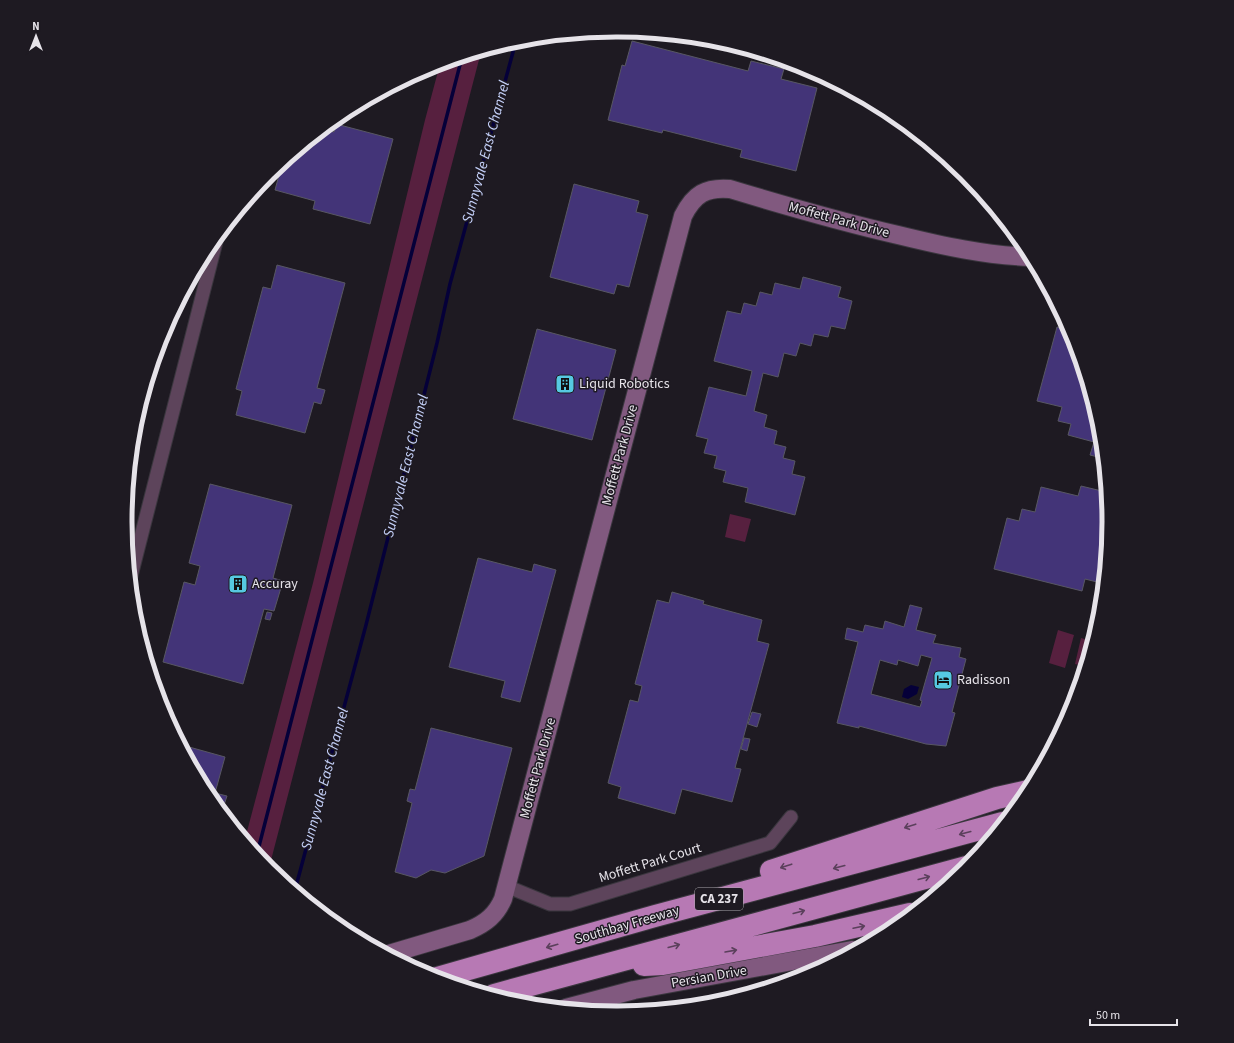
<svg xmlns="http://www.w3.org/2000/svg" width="1234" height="1043" viewBox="0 0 1234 1043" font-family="'Source Sans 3',sans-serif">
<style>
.green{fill:#57203f}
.water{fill:#050039}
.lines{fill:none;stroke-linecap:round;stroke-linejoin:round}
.stream{stroke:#050039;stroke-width:3.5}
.building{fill:#433478;stroke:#585763;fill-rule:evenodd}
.street-casing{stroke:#3a363e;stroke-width:15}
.secondary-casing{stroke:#3a363e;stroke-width:20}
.highway-casing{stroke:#3a363e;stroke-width:24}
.street{stroke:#5d445b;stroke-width:13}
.secondary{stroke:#81597f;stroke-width:18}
.highway{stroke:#b779b4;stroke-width:22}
.oneway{stroke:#5b405c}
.labels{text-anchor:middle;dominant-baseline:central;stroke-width:3;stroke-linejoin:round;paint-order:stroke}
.shield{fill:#1e1a22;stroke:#aaa7ad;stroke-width:1}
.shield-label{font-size:13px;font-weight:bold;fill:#e6e3e9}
.street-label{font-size:14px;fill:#e6e3e9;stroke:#1e1a22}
.poi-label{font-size:14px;fill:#e6e3e9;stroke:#1e1a22;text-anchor:start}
.water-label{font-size:15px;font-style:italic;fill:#c5d1f9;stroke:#1e1a22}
.rim{fill:none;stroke:#e6e3e9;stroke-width:5}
</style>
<rect width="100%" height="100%" fill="#1e1a22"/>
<!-- green -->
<path class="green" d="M481,52L269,868L245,839L313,583L425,120L440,64Z
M730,514L751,519L745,542L725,537Z
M1058,630L1074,635L1065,668L1049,663Z
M1081,638L1092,641L1084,666L1075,664Z"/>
<!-- water -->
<path class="water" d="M911,685L919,687L917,694L908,699L902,697L904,689Z"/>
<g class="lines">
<!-- stream -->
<path class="stream" d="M257,854L462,57
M295,890L366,625L437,343L450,284L516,41"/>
</g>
<!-- building -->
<path class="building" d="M632,41L748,71L751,61L784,69L781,79L817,88L796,171L740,157L742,150L663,130L662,133L608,120L622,65L625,66Z
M336,124L393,139L370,224L313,209L315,201L275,190L282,164L324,130L334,132Z
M574,184L639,201L636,212L648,215L629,287L617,284L614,294L550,277Z
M277,265L345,283L317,388L325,390L321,404L314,402L305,433L236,415L242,391L236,389L263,287L271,289Z
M803,277L841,287L838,297L852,301L845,329L831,326L828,337L814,334L811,346L800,343L796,356L784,353L778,377L763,373L754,411L767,415L764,427L777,431L774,444L786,447L783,458L795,461L792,474L805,477L795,515L745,502L748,488L723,482L726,471L714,468L717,456L704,453L708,439L696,436L709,387L746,396L752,371L714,361L727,311L741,314L744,303L756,306L760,292L772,295L775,283L800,289Z
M1057,327L1069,330L1071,334L1099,426L1102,458L1090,455L1094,442L1068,435L1071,424L1058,421L1062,407L1037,401Z
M537,329L616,350L592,440L513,419Z
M210,484L292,505L273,578L283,581L274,611L264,609L243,684L163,662L184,582L195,585L200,566L189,563Z
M1081,486L1106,492L1108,522L1104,571L1100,570L1097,582L1085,579L1082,591L994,569L1007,518L1019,521L1022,509L1035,512L1041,487L1078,496Z
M478,558L532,572L534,564L556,570L520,702L501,697L505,681L449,667Z
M672,592L704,601L703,604L762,620L757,641L769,644L735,768L741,769L732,802L682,789L675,814L618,798L621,787L608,783L630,700L638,702L642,686L635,684L657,600L669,603Z
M910,605L922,608L916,630L936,635L933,643L961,648L959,657L966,659L952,712L955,713L946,746L926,744L859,726V728L837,723L858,642L845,639L847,628L863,632L865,625L883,629L885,621L904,627ZM921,655L932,658L920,700L922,701L920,707L871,694L880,660L897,665L898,660L918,666Z
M267,612L272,613L270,620L265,619Z
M752,712L761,714L757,727L748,724Z
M431,728L512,748L484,856L445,873L431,870L416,878L395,872L412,803L407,801L410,789L415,790Z
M744,738L750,739L747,751L741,749Z
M182,745L225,757L215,793L227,796L222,811L208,794Z
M723,996L724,1000L709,1004L708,1001Z
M696,1001L698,1005L681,1007Z
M675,1003L677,1007L660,1009Z"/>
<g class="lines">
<defs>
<path id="street" d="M131,576L217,238
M506,886L550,904H570L770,843L791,817"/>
<path id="secondary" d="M389,954L470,930C486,923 496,915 503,899L683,216C694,194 706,187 730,189C786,206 842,222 898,235C943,246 984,255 1030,257
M566,1008L634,990L852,950"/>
<path id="highway" d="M771,871L997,798L1028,791
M644,965L663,964L815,936L910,914
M437,978L655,916L1002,823
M494,995L966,867"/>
</defs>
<!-- street casing -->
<use href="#street" class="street-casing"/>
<!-- secondary casing -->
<use href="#secondary" class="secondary-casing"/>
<!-- highway casing -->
<use href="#highway" class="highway-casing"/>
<!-- street -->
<use href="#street" class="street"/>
<!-- secondary -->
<use href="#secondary" class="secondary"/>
<!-- highway -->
<use href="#highway" class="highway"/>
</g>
<!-- one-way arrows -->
<defs><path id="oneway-shaft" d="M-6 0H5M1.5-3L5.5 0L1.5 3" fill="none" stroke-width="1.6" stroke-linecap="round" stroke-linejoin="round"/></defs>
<g class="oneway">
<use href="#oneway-shaft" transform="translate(910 826) rotate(162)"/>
<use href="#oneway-shaft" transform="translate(965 833) rotate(165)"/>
<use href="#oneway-shaft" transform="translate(786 866) rotate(162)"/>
<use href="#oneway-shaft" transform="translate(839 867) rotate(165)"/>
<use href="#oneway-shaft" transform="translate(924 878) rotate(-15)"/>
<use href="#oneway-shaft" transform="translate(799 912) rotate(-15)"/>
<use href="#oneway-shaft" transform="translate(859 927) rotate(-12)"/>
<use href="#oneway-shaft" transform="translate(552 946) rotate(164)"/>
<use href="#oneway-shaft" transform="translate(674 946) rotate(-15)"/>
<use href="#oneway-shaft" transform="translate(731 951) rotate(-10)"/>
</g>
<!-- icons -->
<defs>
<symbol id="building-square" viewBox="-11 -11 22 22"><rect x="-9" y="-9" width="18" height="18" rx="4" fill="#56c9e1" stroke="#1e1a22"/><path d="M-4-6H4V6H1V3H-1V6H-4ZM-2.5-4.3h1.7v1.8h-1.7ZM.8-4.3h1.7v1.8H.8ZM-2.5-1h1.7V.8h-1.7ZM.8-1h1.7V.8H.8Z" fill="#111"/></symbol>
<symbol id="hotel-square" viewBox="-11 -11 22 22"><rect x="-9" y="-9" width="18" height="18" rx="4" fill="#56c9e1" stroke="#1e1a22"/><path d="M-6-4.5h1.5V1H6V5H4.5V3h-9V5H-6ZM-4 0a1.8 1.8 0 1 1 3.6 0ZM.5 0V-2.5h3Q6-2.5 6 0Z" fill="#111"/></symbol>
</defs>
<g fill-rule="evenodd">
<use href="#building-square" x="554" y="373" width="22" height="22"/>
<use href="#building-square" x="227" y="573" width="22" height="22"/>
<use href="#hotel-square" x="932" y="669" width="22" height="22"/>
</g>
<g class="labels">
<!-- shield labels -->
<rect class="shield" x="695" y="888" width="48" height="22" rx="3"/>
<g class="shield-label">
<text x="719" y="899">CA 237</text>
</g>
<!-- street labels -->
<g class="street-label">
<text transform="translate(839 220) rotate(15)">Moffett Park Drive</text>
<text transform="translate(620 455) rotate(-75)">Moffett Park Drive</text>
<text transform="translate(538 768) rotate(-75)">Moffett Park Drive</text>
<text transform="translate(650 863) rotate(-17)">Moffett Park Court</text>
<text transform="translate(627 925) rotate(-16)">Southbay Freeway</text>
<text transform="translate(709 977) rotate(-10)">Persian Drive</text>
</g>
<!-- poi labels -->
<g class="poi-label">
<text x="579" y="384">Liquid Robotics</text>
<text x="252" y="584">Accuray</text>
<text x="957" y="680">Radisson</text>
</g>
<!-- water labels -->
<g class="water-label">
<text transform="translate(486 152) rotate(-75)">Sunnyvale East Channel</text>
<text transform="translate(406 466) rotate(-76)">Sunnyvale East Channel</text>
<text transform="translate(325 779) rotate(-75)">Sunnyvale East Channel</text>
</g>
</g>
<!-- crop -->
<path d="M0 0H1234V1043H0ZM616 37H618A484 484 0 0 1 1102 521V522A484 484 0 0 1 618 1006H616A484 484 0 0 1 132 522V521A484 484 0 0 1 616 37Z" fill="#1e1a22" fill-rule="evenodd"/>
<path class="rim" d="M616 37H618A484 484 0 0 1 1102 521V522A484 484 0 0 1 618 1006H616A484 484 0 0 1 132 522V521A484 484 0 0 1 616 37Z"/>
<!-- north arrow -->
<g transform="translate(36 36)" stroke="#1e1a22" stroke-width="3" paint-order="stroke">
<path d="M0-3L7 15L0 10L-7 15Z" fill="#e6e3e9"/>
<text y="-6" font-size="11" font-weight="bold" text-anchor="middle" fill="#e6e3e9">N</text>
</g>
<!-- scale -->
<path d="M1090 1019v6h87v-6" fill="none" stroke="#e6e3e9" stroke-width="2"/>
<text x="1096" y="1019" font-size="12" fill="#e6e3e9" stroke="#1e1a22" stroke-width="3" paint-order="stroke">50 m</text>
</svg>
